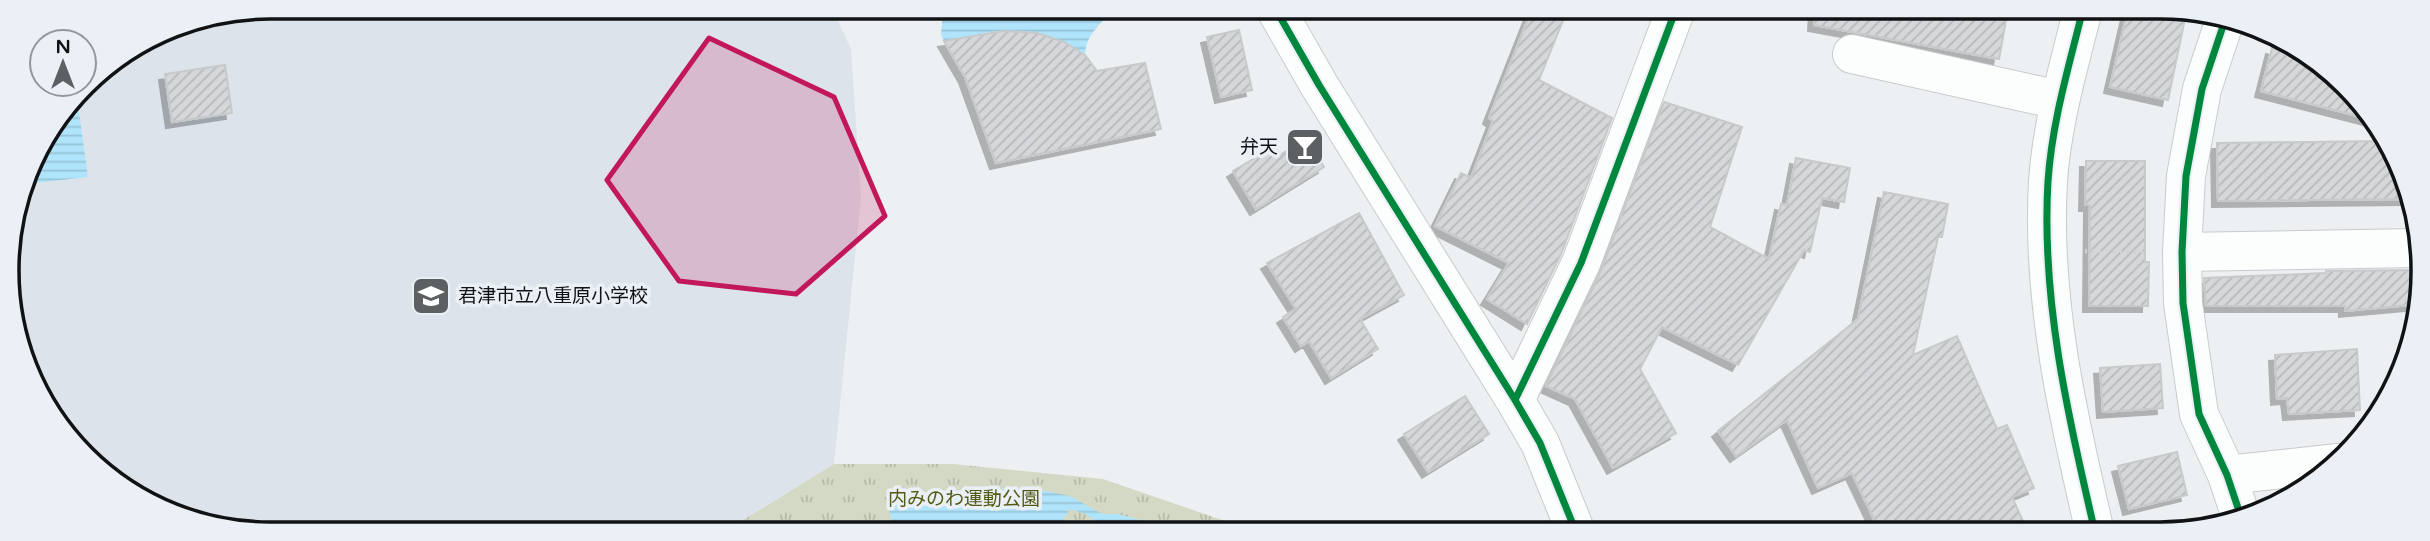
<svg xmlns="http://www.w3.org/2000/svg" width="2430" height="541" viewBox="0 0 2430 541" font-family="'Varela Round','Noto Sans JP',sans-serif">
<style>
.built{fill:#dce3ea}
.grass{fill:url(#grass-tufts)}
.water{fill:url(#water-rules)}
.building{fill:url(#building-hatch);stroke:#c7cacb;stroke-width:2;filter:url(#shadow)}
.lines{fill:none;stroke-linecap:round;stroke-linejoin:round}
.minor-casing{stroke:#c8cbcd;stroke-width:40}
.tertiary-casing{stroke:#c8cbcd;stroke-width:40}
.path{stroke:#d1d2d4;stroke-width:4.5;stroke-dasharray:2 5;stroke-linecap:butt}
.minor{stroke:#fcfdfd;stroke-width:38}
.tertiary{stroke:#fcfdfd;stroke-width:38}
.cycleway-casing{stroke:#eaf0f6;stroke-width:11}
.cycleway{stroke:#00873e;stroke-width:7}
.marked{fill:#c2185b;fill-opacity:0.2;stroke:#c2185b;stroke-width:5;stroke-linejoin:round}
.labels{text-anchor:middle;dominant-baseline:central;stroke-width:7;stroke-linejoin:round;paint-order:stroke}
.poi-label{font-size:19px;fill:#101214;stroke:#eaf0f6;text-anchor:end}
.park-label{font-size:19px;fill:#525a13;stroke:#eaf0f6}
.rim{fill:none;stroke:#101214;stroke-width:3.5}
</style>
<defs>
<pattern id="grass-tufts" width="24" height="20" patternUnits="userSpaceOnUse" patternTransform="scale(1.75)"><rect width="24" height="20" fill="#d4d9c6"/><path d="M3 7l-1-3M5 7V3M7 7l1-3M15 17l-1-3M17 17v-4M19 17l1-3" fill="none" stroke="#b5b9a9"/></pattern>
<pattern id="water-rules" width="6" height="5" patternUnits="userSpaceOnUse" patternTransform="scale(1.75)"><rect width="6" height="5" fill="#afe4fb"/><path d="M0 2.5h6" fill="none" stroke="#96c3d6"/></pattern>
<pattern id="building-hatch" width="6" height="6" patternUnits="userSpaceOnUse" patternTransform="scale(1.75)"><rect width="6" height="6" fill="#d5d7da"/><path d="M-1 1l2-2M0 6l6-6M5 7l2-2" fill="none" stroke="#b6b8ba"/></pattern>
<filter id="shadow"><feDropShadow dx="-6" dy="6" stdDeviation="0" flood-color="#0004"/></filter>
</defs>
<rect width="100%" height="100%" fill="#edf0f3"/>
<!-- built -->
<path class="built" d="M271,7L832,8L851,49L861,198L834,464L724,532H236L139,499L62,431L16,339L8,253L34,154L96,73L170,27Z"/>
<!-- grass -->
<path class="grass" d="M834,464H953L1103,479L1222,520L1230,532H724Z"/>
<!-- water -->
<path class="water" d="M943,8H1101L1104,19C1094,31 1086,38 1085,55C1053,35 1016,24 979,35C969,38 959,45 949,50L941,35Z
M77,98L88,177L26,184L34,154Z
M1031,488L1070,496L1102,514H1117L1155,524L1166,532H1110L1086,514L1070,509L1064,518V530L1067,532H909L892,521L887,503C922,494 955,497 991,497L1001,489Z"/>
<!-- building -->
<path class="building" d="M1532,9L1564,18L1539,80L1612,118L1561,254L1527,324L1487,299L1509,263L1435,226L1461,173L1471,178L1493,121L1489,118Z
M1815,9H2008L1999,59L1814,25Z
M2128,9H2187L2168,100L2110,87Z
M1239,30L1252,90L1221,97L1207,37Z
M1003,31L1037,33L1064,42L1085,55L1097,71L1145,63L1161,129L996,163L965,77L944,41Z
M2272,48L2308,57L2369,110L2373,120L2261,91Z
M225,65L232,113L172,122L165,74Z
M1664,102L1742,127L1710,227L1769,259L1781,204L1787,205L1796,158L1850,168L1844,202L1822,198L1810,252L1804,250L1738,365L1662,327L1640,369L1676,433L1613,468L1575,399L1546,386L1601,271Z
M1306,138L1324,167L1256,209L1233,171L1275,146L1280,155Z
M2384,141L2412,199L2218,201L2217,143Z
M2086,161H2145V262H2149L2148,306H2089L2090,205H2085Z
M1884,192L1948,204L1942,237H1938L1913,355L1957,336L1997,429L2007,425L2034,488L2012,497L2028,532H1880L1852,473L1818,488L1787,420L1736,456L1718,431L1858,319Z
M1359,213L1404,295L1360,319L1378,349L1331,378L1309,341L1301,346L1283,317L1296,309L1267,263Z
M2418,270L2421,304L2345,311V306H2206L2204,278L2326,273V271Z
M2357,349L2360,410L2289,414L2287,398L2277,399L2275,355Z
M2160,364L2163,408L2103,412L2100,368Z
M1465,396L1489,434L1428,472L1404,434Z
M2177,452L2187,495L2129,509L2118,466Z"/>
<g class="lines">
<defs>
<path id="minor" d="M1275,8L1319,85L1515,400L1540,443L1576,532
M2225,20L2202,89L2186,176L2182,252L2183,303L2199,414L2227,475L2241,517
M1852,54L2059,100
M2182,252L2417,248
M1515,400L1581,263L1676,9
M2227,475L2338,463"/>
<path id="tertiary" d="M2083,9C2069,66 2052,122 2048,181C2041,299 2068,417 2095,532"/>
</defs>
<!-- minor casing -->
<use href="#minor" class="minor-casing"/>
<!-- tertiary casing -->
<use href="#tertiary" class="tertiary-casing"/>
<!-- path -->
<path class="path" d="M2085,251L2143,252"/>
<!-- minor -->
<use href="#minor" class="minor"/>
<!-- tertiary -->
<use href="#tertiary" class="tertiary"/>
<defs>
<path id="cycleway" d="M1275,8L1319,85L1515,400L1540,443L1576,532
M2083,9C2069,66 2052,122 2048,181C2041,299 2068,417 2095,532
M2225,20L2202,89L2186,176L2182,252L2183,303L2199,414L2227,475L2241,517
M1515,400L1581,263L1676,9"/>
</defs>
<!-- cycleway casing -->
<use href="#cycleway" class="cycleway-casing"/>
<!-- cycleway -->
<use href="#cycleway" class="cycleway"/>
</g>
<!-- marked area -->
<path class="marked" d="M709,38L834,97L885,216L796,294L679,281L607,180Z"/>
<!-- icons -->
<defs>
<symbol id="bar-square" viewBox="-11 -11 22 22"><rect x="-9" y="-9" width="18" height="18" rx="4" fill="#5d6062" stroke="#eaf0f6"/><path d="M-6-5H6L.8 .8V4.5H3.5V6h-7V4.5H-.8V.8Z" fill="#fff"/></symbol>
<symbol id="school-square" viewBox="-11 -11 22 22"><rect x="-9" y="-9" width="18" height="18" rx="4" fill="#5d6062" stroke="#eaf0f6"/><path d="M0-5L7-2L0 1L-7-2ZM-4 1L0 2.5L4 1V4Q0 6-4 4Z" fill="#fff"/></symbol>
</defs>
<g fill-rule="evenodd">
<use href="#bar-square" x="1283" y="125" width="44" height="44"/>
<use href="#school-square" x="409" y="274" width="44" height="44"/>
</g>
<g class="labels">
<!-- poi labels -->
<g class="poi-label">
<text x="1278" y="147">弁天</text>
<text x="458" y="296" text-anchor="start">君津市立八重原小学校</text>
</g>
<!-- park labels -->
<g class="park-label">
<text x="964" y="499">内みのわ運動公園</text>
</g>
</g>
<!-- crop -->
<path d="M0 0H2430V541H0ZM270 19H2160A251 251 0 0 1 2411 270V271A251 251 0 0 1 2160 522H270A251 251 0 0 1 19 271V270A251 251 0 0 1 270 19Z" fill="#eaf0f6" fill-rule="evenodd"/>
<path class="rim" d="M270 19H2160A251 251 0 0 1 2411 270V271A251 251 0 0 1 2160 522H270A251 251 0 0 1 19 271V270A251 251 0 0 1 270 19Z"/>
<!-- north arrow -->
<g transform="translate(63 63)"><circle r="33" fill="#eaf0f6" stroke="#93979c" stroke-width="2"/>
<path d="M0-5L12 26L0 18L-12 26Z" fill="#5d6062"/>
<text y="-10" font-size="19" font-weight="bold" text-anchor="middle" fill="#101214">N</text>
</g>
</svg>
